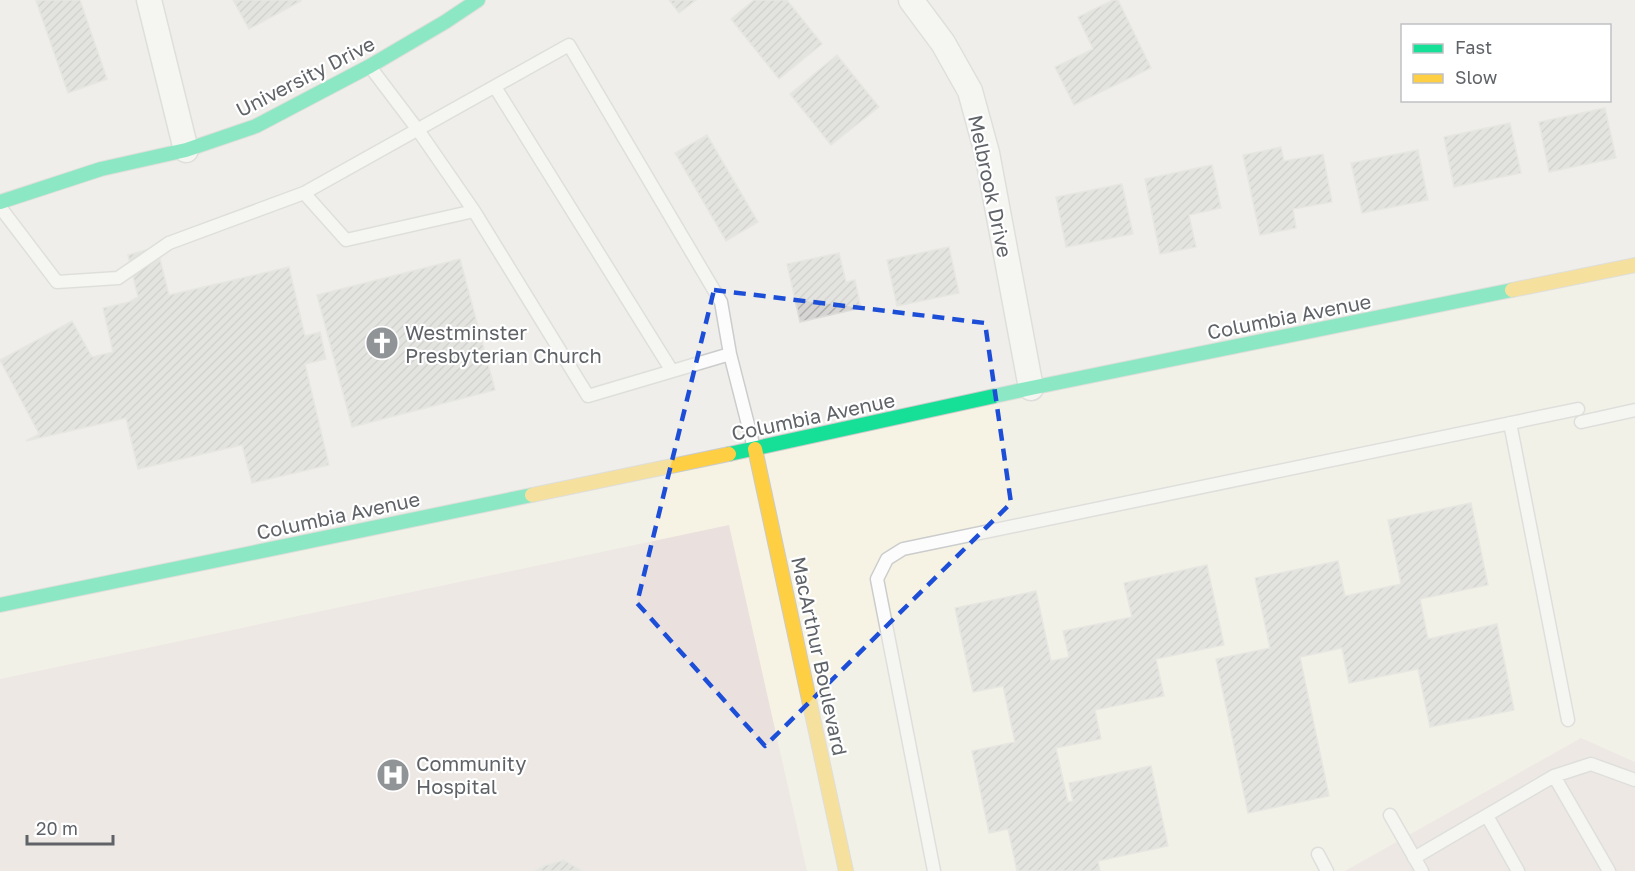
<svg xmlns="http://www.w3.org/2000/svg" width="1635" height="871" viewBox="0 0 1635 871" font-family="'Golos Text',sans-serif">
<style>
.commercial{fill:#f7f3e4}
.medical{fill:#eae0de}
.building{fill:url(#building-hatch);stroke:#deddd9;stroke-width:1.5}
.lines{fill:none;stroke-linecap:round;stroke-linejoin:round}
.lane-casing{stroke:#cbcccc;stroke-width:15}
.street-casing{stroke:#cbcccc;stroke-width:27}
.fast-casing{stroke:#cacacb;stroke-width:16}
.slow-casing{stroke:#cacacb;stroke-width:16}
.lane{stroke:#fdfcfc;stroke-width:12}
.street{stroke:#fdfcfc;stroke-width:24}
.fast{stroke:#16e098;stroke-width:14}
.slow{stroke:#ffcf43;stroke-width:14}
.marked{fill:none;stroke:#1d4ed8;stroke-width:4.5;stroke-dasharray:12 8;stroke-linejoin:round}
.labels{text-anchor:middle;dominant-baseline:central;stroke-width:4.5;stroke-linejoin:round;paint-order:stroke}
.street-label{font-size:20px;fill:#5f6368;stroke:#fff}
.poi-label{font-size:20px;fill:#5f6368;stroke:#fff;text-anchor:start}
</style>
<defs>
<pattern id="building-hatch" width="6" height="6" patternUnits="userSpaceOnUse" patternTransform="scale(1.5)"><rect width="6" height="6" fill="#d6d5d3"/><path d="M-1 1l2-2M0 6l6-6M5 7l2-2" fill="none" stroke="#b1b0af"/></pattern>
</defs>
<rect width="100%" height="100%" fill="#efeeea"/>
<!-- commercial -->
<path class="commercial" d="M1635,268V871H0V612Z"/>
<!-- medical -->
<path class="medical" d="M729,525L807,871H0V679Z
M1581,738L1635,762V871H1345Z"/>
<!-- building -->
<path class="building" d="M38,0H80L107,79L68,93L36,1Z
M233,0H301V1L249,29Z
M669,0H696L679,13Z
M754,0H787L822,44L779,79L731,19Z
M1113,0H1118L1151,68L1074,105L1055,67L1093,49L1078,17Z
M837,55L879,107L831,145L790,94Z
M1605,108L1616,158L1549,172L1539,122Z
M1510,123L1521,173L1454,187L1444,137Z
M707,135L758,222L726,241L675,153Z
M1281,147L1284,161L1323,154L1332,202L1293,209L1296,228L1260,235L1243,155Z
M1418,150L1428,200L1362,213L1351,163Z
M1212,165L1221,208L1189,215L1196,247L1160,254L1145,179Z
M1122,184L1133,234L1066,247L1056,197Z
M157,247L169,295L289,267L305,336L320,332L326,359L305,364L329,465L252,483L242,445L138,469L126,418L26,441L39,434L0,360L72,321L92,357L113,352L103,308L129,302L138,297L128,255Z
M949,247L959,293L897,306L887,260Z
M839,253L846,282L855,280L861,308L800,322L787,264Z
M460,259L495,390L352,427L317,295Z
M1471,503L1488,585L1420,599L1428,639L1497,624L1514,710L1430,727L1418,669L1349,683L1342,648L1300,657L1329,796L1248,813L1216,659L1270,648L1255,578L1338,561L1345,596L1401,584L1388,520Z
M1207,565L1224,645L1156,659L1164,696L1095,710L1101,739L1056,748L1068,802L1073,801L1069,783L1151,766L1168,846L1098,861L1100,871H1017L1008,829L989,833L972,751L1015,742L1003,686L973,692L955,608L1036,591L1051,661L1069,657L1063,631L1132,617L1124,583Z
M564,860L582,871H535L543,866Z"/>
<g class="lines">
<defs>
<path id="lane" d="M371,68L418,130L474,211L588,396L730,354
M495,87L672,371
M304,193L346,240L474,211
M0,207L57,282L118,278L169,243L304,193L569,45L721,302L730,354L754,448
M1581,422L1635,410
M1510,423L1568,720
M1554,776L1609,871
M1390,815L1422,871
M1487,816L1518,871
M1318,854L1327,871
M1414,858L1554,776L1591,764L1635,780
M934,871L877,579L887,559L903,549L1578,409"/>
<path id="street" d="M149,0L186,150
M911,0L943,43L970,91L987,153L1031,388"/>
<path id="fast" d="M0,202L101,169L186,150L256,126L370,66L445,22L478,0
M729,454L1031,388L1512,290
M0,605L532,495"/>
<path id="slow" d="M1512,290L1635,265
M755,449L846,871
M532,495L729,454"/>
</defs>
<!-- lane casing -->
<use href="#lane" class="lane-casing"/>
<!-- street casing -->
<use href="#street" class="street-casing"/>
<!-- fast casing -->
<use href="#fast" class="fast-casing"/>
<!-- slow casing -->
<use href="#slow" class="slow-casing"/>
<!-- lane -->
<use href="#lane" class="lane"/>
<!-- street -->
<use href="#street" class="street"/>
<!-- fast -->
<use href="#fast" class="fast"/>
<!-- slow -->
<use href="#slow" class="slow"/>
</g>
<!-- marked area -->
<path d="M0 0H1635V871H0ZM714,290L985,323L1011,503L765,746L637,603Z" fill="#efeeea" fill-opacity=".55" fill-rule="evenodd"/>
<path class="marked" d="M714,290L985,323L1011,503L765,746L637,603Z"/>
<!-- icons -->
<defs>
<symbol id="church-disc" viewBox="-11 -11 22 22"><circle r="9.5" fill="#919496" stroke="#fff"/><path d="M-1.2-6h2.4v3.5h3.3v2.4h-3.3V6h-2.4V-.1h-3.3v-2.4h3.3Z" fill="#fff"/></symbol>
<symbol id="hospital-disc" viewBox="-11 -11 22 22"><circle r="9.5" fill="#919496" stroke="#fff"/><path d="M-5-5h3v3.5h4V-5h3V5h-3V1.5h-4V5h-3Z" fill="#fff"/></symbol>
</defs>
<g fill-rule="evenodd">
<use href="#church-disc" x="363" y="324" width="38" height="38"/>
<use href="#hospital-disc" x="374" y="756" width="38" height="38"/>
</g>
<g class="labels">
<!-- street labels -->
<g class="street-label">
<text transform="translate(305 76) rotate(-27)">University Drive</text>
<text transform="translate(991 186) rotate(78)">Melbrook Drive</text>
<text transform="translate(1289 316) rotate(-11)">Columbia Avenue</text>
<text transform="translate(813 416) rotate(-12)">Columbia Avenue</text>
<text transform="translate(338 515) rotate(-12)">Columbia Avenue</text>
<text transform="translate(820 656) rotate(78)">MacArthur Boulevard</text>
</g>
<!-- poi labels -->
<g class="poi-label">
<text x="405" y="332">Westminster<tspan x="405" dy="23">Presbyterian Church</tspan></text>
<text x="416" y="763">Community<tspan x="416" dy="23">Hospital</tspan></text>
</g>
</g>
<!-- legend -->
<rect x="1401" y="24" width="210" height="78" fill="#ffffff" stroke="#bfc1c3" stroke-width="1.5"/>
<rect x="1413" y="44" width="30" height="9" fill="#16e098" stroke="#bfc1c3" stroke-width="1.5"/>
<text x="1455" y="54" font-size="18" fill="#5f6368">Fast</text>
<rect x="1413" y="74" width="30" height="9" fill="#ffcf43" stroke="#bfc1c3" stroke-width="1.5"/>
<text x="1455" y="84" font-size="18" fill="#5f6368">Slow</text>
<!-- scale -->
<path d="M27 835v9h86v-9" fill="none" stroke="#5f6368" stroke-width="3"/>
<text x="36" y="835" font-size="18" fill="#5f6368" stroke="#ffffff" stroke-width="4.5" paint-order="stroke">20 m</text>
</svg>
